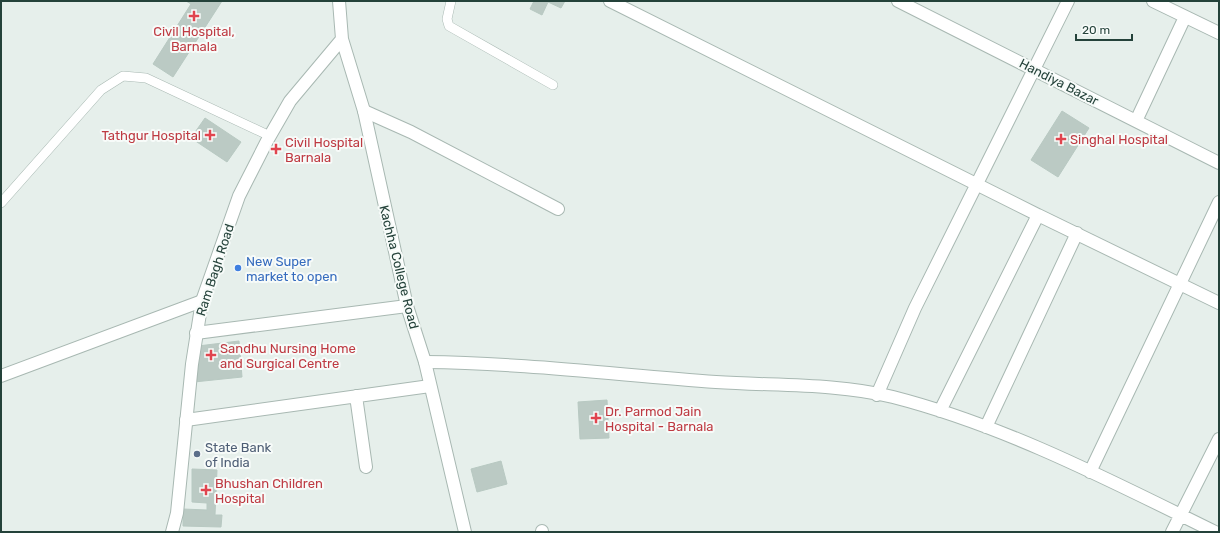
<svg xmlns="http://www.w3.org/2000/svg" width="1220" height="533" viewBox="0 0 1220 533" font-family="Rubik,sans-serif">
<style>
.building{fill:#bbcac4;stroke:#b8c9c2}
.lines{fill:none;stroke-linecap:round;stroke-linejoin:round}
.service-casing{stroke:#a8b8b2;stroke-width:10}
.minor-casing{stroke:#a8b8b2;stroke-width:14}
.tertiary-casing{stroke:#a8b8b2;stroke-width:14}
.service{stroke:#fff;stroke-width:9}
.minor{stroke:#fff;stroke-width:12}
.tertiary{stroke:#fff;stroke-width:12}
.health-dot{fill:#e0444e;stroke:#f7fbf9;stroke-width:1.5}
.shop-dot{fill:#3f7fe0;stroke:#f7fbf9;stroke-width:1.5}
.service-dot{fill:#5c6f8a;stroke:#f7fbf9;stroke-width:1.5}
.labels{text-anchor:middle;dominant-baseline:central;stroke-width:4;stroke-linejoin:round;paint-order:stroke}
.health-label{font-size:13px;fill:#be3a42;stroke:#f7fbf9;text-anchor:start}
.street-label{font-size:13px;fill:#24423a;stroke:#f7fbf9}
.shop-label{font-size:13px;fill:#366cbe;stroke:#f7fbf9;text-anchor:start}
.service-label{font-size:13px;fill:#4e5e75;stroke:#f7fbf9;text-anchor:start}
</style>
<rect width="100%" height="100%" fill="#e6efeb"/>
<!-- building -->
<path class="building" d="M186,1H222L173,77L153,64L191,4Z
M534,1H565L561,8L548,2L542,15L530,9Z
M1062,111L1089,128L1058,177L1031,160Z
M205,118L241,142L227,162L191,138Z
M239,341L242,377L194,382L198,346Z
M607,400L609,438L580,439L578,402Z
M501,461L507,484L477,492L471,469Z
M192,469L217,470L215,515H222L221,527L183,526V509L207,510V503L192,502Z"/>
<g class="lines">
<defs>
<path id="service" d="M451,1L447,19L449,26L553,85
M1,203L101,90L123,76L146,78L270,136"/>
<path id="minor" d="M610,1L1038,215
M898,1L1219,163
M1153,1L1219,33
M364,111L411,132L558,209
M1136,121L1185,17
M196,333L407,306
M425,362C522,363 619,375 716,382C775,386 836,383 893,397C1006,426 1111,481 1215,532
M1,376L202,301
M877,395L915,308L1068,1
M356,396L366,467
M940,411L1038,215L1219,303
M186,420L430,386
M986,427L1077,233
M1090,472L1219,202
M542,531V532
M1172,532L1219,439"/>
<path id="tertiary" d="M339,1L342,39L364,111L407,306L425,362L465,532
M172,532L177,513L192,364L202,301L239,196L267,141L290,101L342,39"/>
</defs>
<!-- service casing -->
<use href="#service" class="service-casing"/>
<!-- minor casing -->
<use href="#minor" class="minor-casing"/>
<!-- tertiary casing -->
<use href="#tertiary" class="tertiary-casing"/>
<!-- service -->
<use href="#service" class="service"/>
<!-- minor -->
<use href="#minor" class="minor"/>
<!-- tertiary -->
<use href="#tertiary" class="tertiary"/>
</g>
<!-- markers -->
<g class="health-dot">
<path d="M192 10h4v4h4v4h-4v4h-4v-4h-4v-4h4z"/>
<path d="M208 129h4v4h4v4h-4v4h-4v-4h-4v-4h4z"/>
<path d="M1059 133h4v4h4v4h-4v4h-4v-4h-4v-4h4z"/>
<path d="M274 143h4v4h4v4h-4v4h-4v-4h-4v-4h4z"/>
<path d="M209 349h4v4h4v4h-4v4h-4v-4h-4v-4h4z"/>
<path d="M594 412h4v4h4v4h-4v4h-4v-4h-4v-4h4z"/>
<path d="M204 484h4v4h4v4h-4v4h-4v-4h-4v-4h4z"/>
</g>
<circle class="shop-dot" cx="238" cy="268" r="4"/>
<circle class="service-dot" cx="197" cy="454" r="4"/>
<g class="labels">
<!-- health labels -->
<g class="health-label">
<text x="194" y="31" text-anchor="middle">Civil Hospital,<tspan x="194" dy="15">Barnala</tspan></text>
<text x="201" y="135" text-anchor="end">Tathgur Hospital</text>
<text x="1070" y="139">Singhal Hospital</text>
<text x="285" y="142">Civil Hospital<tspan x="285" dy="15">Barnala</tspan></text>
<text x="220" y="348">Sandhu Nursing Home<tspan x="220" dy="15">and Surgical Centre</tspan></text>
<text x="605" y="411">Dr. Parmod Jain<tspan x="605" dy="15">Hospital - Barnala</tspan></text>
<text x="215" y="483">Bhushan Children<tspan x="215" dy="15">Hospital</tspan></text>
</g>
<!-- street labels -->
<g class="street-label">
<text transform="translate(1059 82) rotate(27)">Handiya Bazar</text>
<text transform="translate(399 267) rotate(76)">Kachha College Road</text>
<text transform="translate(215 270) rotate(-72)">Ram Bagh Road</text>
</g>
<!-- shop labels -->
<g class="shop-label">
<text x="246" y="261">New Super<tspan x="246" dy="15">market to open</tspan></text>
</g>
<!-- service labels -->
<g class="service-label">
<text x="205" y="447">State Bank<tspan x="205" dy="15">of India</tspan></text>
</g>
</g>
<!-- border -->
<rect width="1220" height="533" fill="none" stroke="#24423a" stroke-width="4"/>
<!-- scale -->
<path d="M1076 34v6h56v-6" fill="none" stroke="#24423a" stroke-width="2"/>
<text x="1082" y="34" font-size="12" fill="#24423a" stroke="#f7fbf9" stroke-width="3" paint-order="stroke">20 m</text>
</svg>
